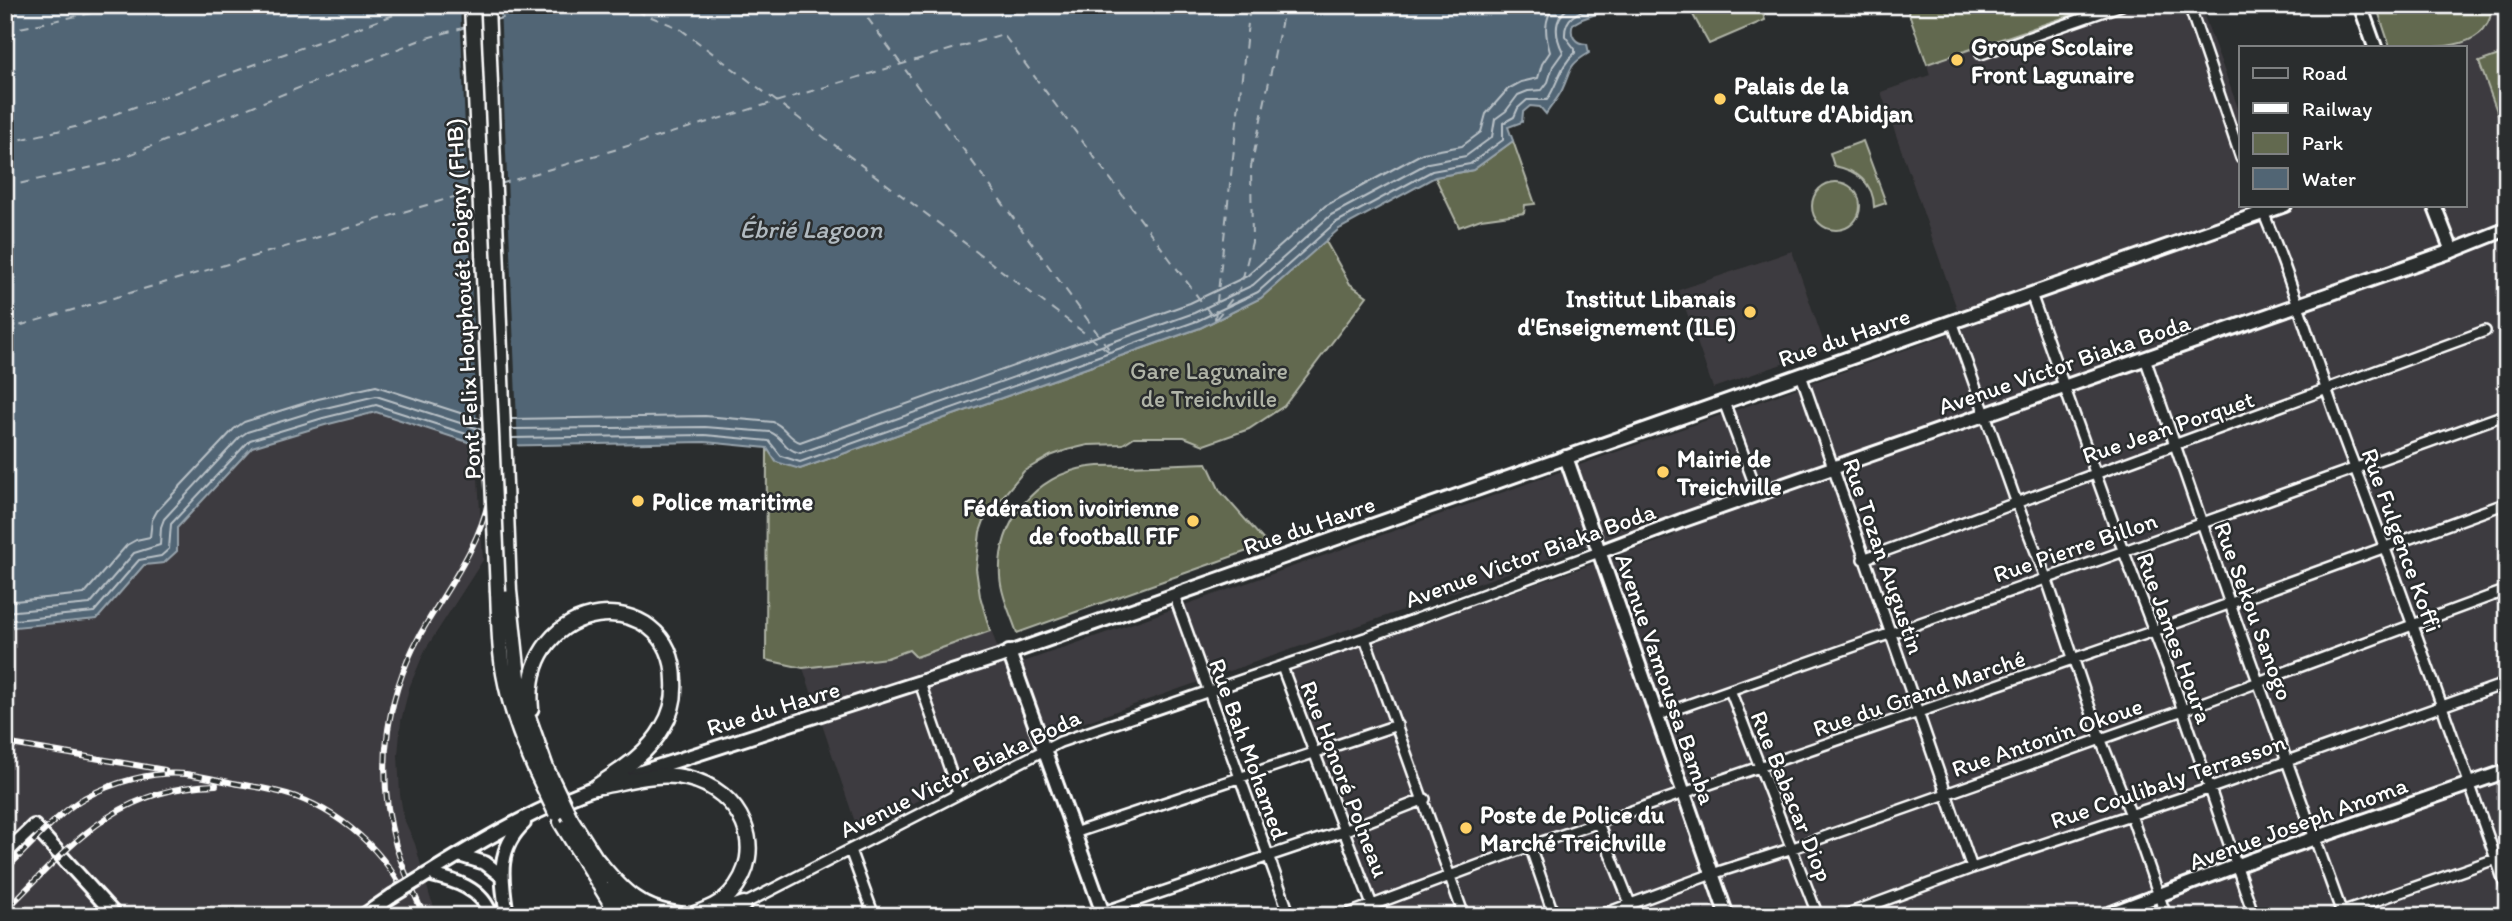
<svg xmlns="http://www.w3.org/2000/svg" width="2512" height="921" viewBox="0 0 2512 921" font-family="Itim,sans-serif">
<style>
.built{fill:#3e3b3f}
.green{fill:#62694f;stroke:#b0b4a7;stroke-width:2}
.water{fill:#516574;stroke:#97a3ac;stroke-width:2}
.pier{fill:#2a2d2e}
.lines{fill:none;stroke-linecap:round;stroke-linejoin:round}
.shore{stroke:#b9c1c7;stroke-width:2}
.ferry{stroke:#b1bac0;stroke-width:2;stroke-dasharray:9 7;stroke-linecap:butt}
.street-casing{stroke:#fff;stroke-width:14}
.secondary-casing{stroke:#fff;stroke-width:18}
.primary-casing{stroke:#fff;stroke-width:19}
.street{stroke:#2a2d2e;stroke-width:9}
.secondary{stroke:#2a2d2e;stroke-width:12}
.primary{stroke:#2a2d2e;stroke-width:14}
.rail-casing{stroke:#fff;stroke-width:6}
.rail{stroke:#2a2d2e;stroke-width:3.5;stroke-dasharray:10;stroke-linecap:butt}
.secondary-bridge-casing{stroke:#fff;stroke-width:18;stroke-linecap:butt}
.primary-bridge-casing{stroke:#fff;stroke-width:19;stroke-linecap:butt}
.secondary-bridge{stroke:#2a2d2e;stroke-width:12}
.primary-bridge{stroke:#2a2d2e;stroke-width:14}
.poi-dot{fill:#ffd166;stroke:#2a2d2e;stroke-width:2.5}
.labels{text-anchor:middle;dominant-baseline:central;stroke-width:5;stroke-linejoin:round;paint-order:stroke}
.poi-label{font-size:24px;font-weight:bold;fill:#fff;stroke:#2a2d2e;text-anchor:start}
.street-label{font-size:24px;fill:#fff;stroke:#2a2d2e}
.park-label{font-size:24px;fill:#b0b4a7;stroke:#2a2d2e}
.water-label{font-size:26px;font-style:italic;fill:#b1bac0;stroke:#2a2d2e}
</style>
<rect width="100%" height="100%" fill="#2a2d2e"/>
<filter id="ink" filterUnits="userSpaceOnUse"><feTurbulence type="fractalNoise" baseFrequency=".0143" numOctaves="2"/><feDisplacementMap in="SourceGraphic" scale="14" xChannelSelector="R" yChannelSelector="G"/><feConvolveMatrix kernelMatrix="1 2 1 2 8 2 1 2 1" color-interpolation-filters="sRGB"/></filter>
<g filter="url(#ink)">
<!-- built -->
<path class="built" d="M2136,5H2200L2241,116V205H2274L2278,214L2304,205H2465V47H2447L2462,43L2486,29L2490,22L2492,5H2507V916H1377L1281,666L1388,635L1674,536L1667,517L1037,739L1010,758L975,772L858,831L803,668L766,660L767,448L800,469L953,415L991,512L984,518L978,548L976,569L980,596L1000,656L1004,665L1012,666L1724,414L1751,487L1758,484L1733,411L1964,329L1881,92L1930,75L1927,64L1979,46L1983,57Z
M1792,251L1826,349L1713,388L1679,290Z
M376,412L476,445L483,560L425,650L409,688L401,721L398,755L400,795L404,819L415,844L430,897L438,916H5V628L97,619L144,565L164,563L177,529L252,447L325,425Z"/>
<!-- green -->
<path class="green" d="M1672,5H1760L1765,20L1709,44L1692,13L1681,12Z
M1906,5H2101L1927,64Z
M2376,5H2492C2491,55 2425,47 2390,47Z
M2507,52V135L2506,136L2479,62Z
M1513,141L1535,204L1525,205L1524,213L1481,219L1459,227L1435,177L1473,170Z
M1863,141L1886,203L1874,207C1874,183 1856,170 1834,166L1830,153Z
M1812 206a24 24 0 1 1 48 0a24 24 0 1 1-48 0Z
M1325,240L1350,284L1367,296L1284,406L1249,429L1204,445L1184,437H1134L1123,444L1088,445L1067,450L1050,456L1024,471L985,518L980,532L976,569L980,596L990,631L916,657L909,650L887,658L803,668L766,660L767,448L800,469L1200,328L1261,298Z
M1207,463L1220,491L1267,544L1017,633C1011,615 1001,595 1000,576C997,523 1035,474 1089,467C1101,465 1114,466 1127,466C1154,465 1180,464 1207,463Z"/>
<!-- water -->
<path class="water" d="M5,5H1621L1582,19L1573,24C1569,35 1575,44 1587,44L1589,53C1567,66 1572,69 1562,90C1558,98 1551,106 1546,114L1540,107L1530,106L1523,112L1522,122L1508,127L1513,141L1473,170L1435,177L1339,229L1261,298L1200,328L800,469L776,462L767,448L705,442L480,446L376,412L325,425L252,447L177,528V551L164,563L144,565L97,619L5,628Z"/>
<!-- pier -->
<path class="pier" d="M460,5H500L518,448L478,449Z"/>
<g class="lines">
<!-- shore -->
<path class="shore" d="M511,419L705,416L773,422C785,426 789,439 800,442L1190,303L1247,276L1325,206L1423,153L1462,146L1481,132L1486,114L1508,89L1521,82L1538,78L1542,64L1550,52C1545,34 1543,20 1555,5
M512,429L705,427L770,432C785,438 781,448 800,453L1194,313L1253,285L1331,215L1428,163L1466,156L1492,137L1495,119L1506,111L1518,95L1528,91L1542,90L1548,82L1553,66L1563,52C1554,34 1553,16 1573,5
M512,438L705,435L769,441L781,456L800,462L1197,321L1258,292L1335,223L1432,171L1470,164L1503,140V123L1514,117L1518,108L1527,100H1547C1558,84 1560,65 1575,53V49L1565,36C1564,14 1582,11 1599,5
M5,602L84,594L127,545L136,540L150,537L152,520L157,511L234,429L244,422L318,399L376,386L482,420
M5,612L90,604L134,553L160,545L161,527L164,519L240,437L247,432L321,409L376,396L482,430
M5,621L94,612L139,560L161,556L169,549L171,524L250,440L323,418L376,405L482,439"/>
<!-- ferry -->
<path class="ferry" d="M621,5L679,28L1111,353
M858,5L1109,349
M495,20L548,5
M5,31L130,5
M5,143L84,125L422,5
M500,184L1003,34L1215,320
M5,187L106,164L423,39L466,27
M1215,319L1250,5
M1216,319L1240,289L1252,242L1251,167L1285,5
M5,330L474,191"/>
<defs>
<path id="street" d="M2189,5L2241,158
M1981,54L2122,5
M2260,205C2296,288 2319,376 2352,460C2406,602 2456,746 2507,890
M2031,294L2119,539L2170,673L2254,916
M1952,321L2016,501L2047,580L2100,738L2131,815L2166,916
M2145,358L2230,604L2343,916
M1801,375L1972,868
M1724,402L1758,494
M1863,559L2485,331
M1174,595L1290,916
M1365,638L1464,916
M1282,667L1372,905
M920,683L958,793
M1730,690L1818,916
M1656,716C1940,617 2224,516 2507,414
M1598,823L1635,916
M1074,833L1397,725
M1530,846L1554,916
M850,850L874,916
M744,904L1060,742L1365,638L1599,552
M1103,912L1343,831L1425,799
M1343,916L1530,846L2154,631L2507,503
M1598,916L1712,874L1793,848L2183,710L2507,590
M1842,916L1972,868L2208,789L2507,683
M2332,916L2507,855"/>
<path id="secondary" d="M2360,5L2375,47
M2434,205L2452,251
M1566,457L1727,916
M1599,552L1681,521L2452,251L2507,229
M1009,652L1104,916
M632,775L998,657L2285,205
M9,850L34,826L116,916
M459,855L485,863L502,876
M428,874C484,839 542,805 605,784
M428,874C453,880 483,888 491,916
M363,916L392,896
M507,916C502,881 495,850 524,823
M2104,916L2249,861L2507,771"/>
<path id="primary" d="M487,5L509,591L518,677L528,717L546,768
M498,592C499,612 499,632 501,652C505,693 520,736 537,773
M531,709C520,594 673,582 674,681C675,697 671,714 663,727C649,753 620,771 596,787
M601,786C628,781 659,771 687,778C741,790 770,850 730,894C720,905 705,910 692,915
M570,818L599,864
M561,822L619,916
M596,859C607,872 619,888 634,898C667,921 709,918 744,904
M614,887L632,916"/>
</defs>
<!-- street casing -->
<use href="#street" class="street-casing"/>
<!-- secondary casing -->
<use href="#secondary" class="secondary-casing"/>
<!-- primary casing -->
<use href="#primary" class="primary-casing"/>
<!-- street -->
<use href="#street" class="street"/>
<!-- secondary -->
<use href="#secondary" class="secondary"/>
<!-- primary -->
<use href="#primary" class="primary"/>
<defs>
<path id="rail" d="M5,743L165,770
M5,870C27,849 58,813 84,798C114,782 152,771 186,774C202,776 218,780 233,783C247,786 262,787 275,791C330,803 380,844 405,894
M5,911C70,846 116,787 216,785
M424,916C414,893 403,870 396,846C374,767 386,690 428,621C453,580 483,539 490,492L473,5"/>
</defs>
<!-- rail casing -->
<use href="#rail" class="rail-casing"/>
<!-- rail -->
<use href="#rail" class="rail"/>
<defs>
<path id="secondary-bridge" d="M392,896L428,874"/>
<path id="primary-bridge" d="M472,5L498,592
M546,768L570,818
M537,773L556,813"/>
</defs>
<!-- secondary-bridge casing -->
<use href="#secondary-bridge" class="secondary-bridge-casing"/>
<!-- primary-bridge casing -->
<use href="#primary-bridge" class="primary-bridge-casing"/>
<!-- secondary-bridge -->
<use href="#secondary-bridge" class="secondary-bridge"/>
<!-- primary-bridge -->
<use href="#primary-bridge" class="primary-bridge"/>
</g>
</g>
<!-- markers -->
<g class="poi-dot">
<circle cx="1957" cy="60" r="7"/>
<circle cx="1720" cy="99" r="7"/>
<circle cx="1750" cy="312" r="7"/>
<circle cx="1663" cy="472" r="7"/>
<circle cx="638" cy="501" r="7"/>
<circle cx="1193" cy="521" r="7"/>
<circle cx="1466" cy="828" r="7"/>
</g>
<g class="labels">
<!-- poi labels -->
<g class="poi-label">
<text x="1971" y="46">Groupe Scolaire<tspan x="1971" dy="28">Front Lagunaire</tspan></text>
<text x="1734" y="85">Palais de la<tspan x="1734" dy="28">Culture d'Abidjan</tspan></text>
<text x="1736" y="298" text-anchor="end">Institut Libanais<tspan x="1736" dy="28">d'Enseignement (ILE)</tspan></text>
<text x="1677" y="458">Mairie de<tspan x="1677" dy="28">Treichville</tspan></text>
<text x="652" y="501">Police maritime</text>
<text x="1179" y="507" text-anchor="end">Fédération ivoirienne<tspan x="1179" dy="28">de football FIF</tspan></text>
<text x="1480" y="814">Poste de Police du<tspan x="1480" dy="28">Marché Treichville</tspan></text>
</g>
<!-- street labels -->
<g class="street-label">
<text transform="translate(463 299) rotate(-93)">Pont Felix Houphouét Boigny (FHB)</text>
<text transform="translate(1844 337) rotate(-19)">Rue du Havre</text>
<text transform="translate(2064 364) rotate(-19)">Avenue Victor Biaka Boda</text>
<text transform="translate(2168 427) rotate(-19)">Rue Jean Porquet</text>
<text transform="translate(1309 525) rotate(-19)">Rue du Havre</text>
<text transform="translate(2402 540) rotate(70)">Rue Fulgence Koffi</text>
<text transform="translate(2075 547) rotate(-19)">Rue Pierre Billon</text>
<text transform="translate(1530 555) rotate(-20)">Avenue Victor Biaka Boda</text>
<text transform="translate(1884 556) rotate(71)">Rue Tozan Augustin</text>
<text transform="translate(2254 611) rotate(70)">Rue Sekou Sanogo</text>
<text transform="translate(2175 638) rotate(70)">Rue James Houra</text>
<text transform="translate(1666 679) rotate(71)">Avenue Vamoussa Bamba</text>
<text transform="translate(1919 693) rotate(-19)">Rue du Grand Marché</text>
<text transform="translate(773 708) rotate(-17)">Rue du Havre</text>
<text transform="translate(2047 737) rotate(-19)">Rue Antonin Okoue</text>
<text transform="translate(1249 749) rotate(70)">Rue Bah Mohamed</text>
<text transform="translate(960 773) rotate(-26)">Avenue Victor Biaka Boda</text>
<text transform="translate(1345 779) rotate(69)">Rue Honoré Polneau</text>
<text transform="translate(2168 781) rotate(-19)">Rue Coulibaly Terrasson</text>
<text transform="translate(1792 796) rotate(68)">Rue Babacar Diop</text>
<text transform="translate(2298 823) rotate(-20)">Avenue Joseph Anoma</text>
</g>
<!-- park labels -->
<g class="park-label">
<text x="1209" y="370">Gare Lagunaire<tspan x="1209" dy="28">de Treichville</tspan></text>
</g>
<!-- water labels -->
<g class="water-label">
<text x="811" y="229">Ébrié Lagoon</text>
</g>
</g>
<!-- margin -->
<rect width="2512" height="921" fill="none" stroke="#2a2d2e" stroke-width="28"/>
<rect x="14" y="14" width="2484" height="893" fill="none" stroke="#fff" stroke-width="2.5" filter="url(#ink)"/>
<!-- legend -->
<rect x="2239" y="46" width="228" height="161" fill="#2a2d2e" stroke="#7f8182" stroke-width="2"/>
<rect x="2253" y="68" width="35" height="10" fill="#2a2d2e" stroke="#7f8182" stroke-width="2"/>
<text x="2302" y="80" font-size="21" fill="#ffffff">Road</text>
<rect x="2253" y="103" width="35" height="10" fill="#ffffff" stroke="#7f8182" stroke-width="2"/>
<text x="2302" y="116" font-size="21" fill="#ffffff">Railway</text>
<rect x="2253" y="133" width="35" height="21" fill="#62694f" stroke="#7f8182" stroke-width="2"/>
<text x="2302" y="150" font-size="21" fill="#ffffff">Park</text>
<rect x="2253" y="168" width="35" height="21" fill="#516574" stroke="#7f8182" stroke-width="2"/>
<text x="2302" y="186" font-size="21" fill="#ffffff">Water</text>
</svg>
